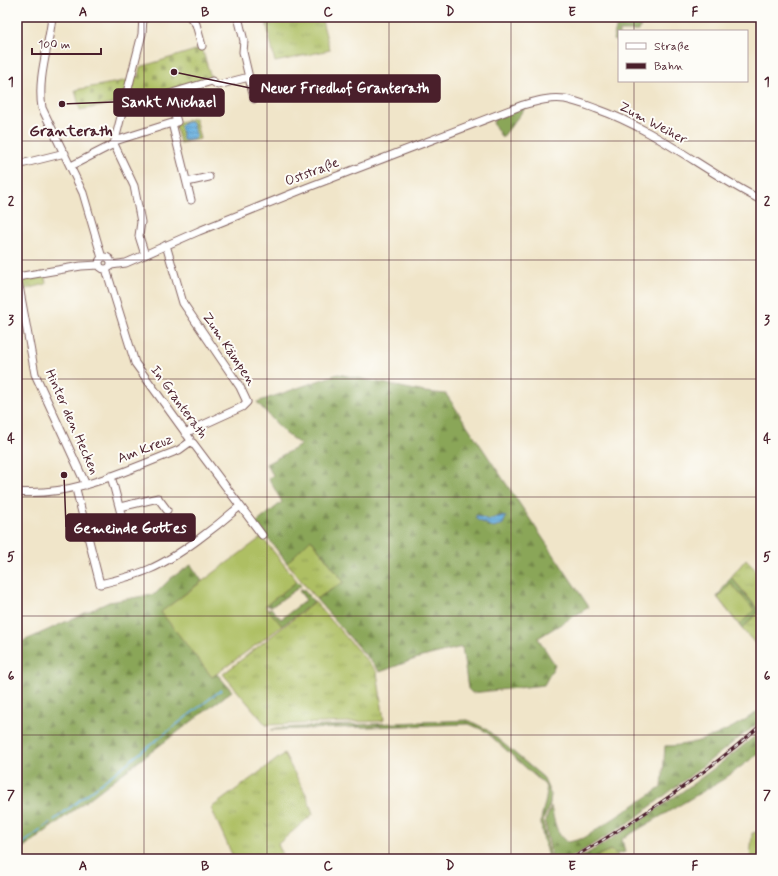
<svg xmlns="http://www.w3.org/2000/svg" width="778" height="876" viewBox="0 0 778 876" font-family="Mynerve,sans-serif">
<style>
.grass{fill:url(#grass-tufts);stroke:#7c6f47}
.forest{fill:url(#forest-firs);stroke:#6a6242}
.cemetery{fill:url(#cemetery-stones);stroke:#7c6f47}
.garden{fill:#aebf63;stroke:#7c6f47}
.water{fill:url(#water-rules);stroke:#596886}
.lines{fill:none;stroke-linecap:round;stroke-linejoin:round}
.stream{stroke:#68b0e0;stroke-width:1.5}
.minor-casing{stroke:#846462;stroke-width:9}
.minor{stroke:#fff;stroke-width:7}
.rail-casing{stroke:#4a1f2b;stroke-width:3}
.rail{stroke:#fdfcf7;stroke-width:1.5;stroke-dasharray:4.5;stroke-linecap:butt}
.grid{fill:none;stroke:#4a1f2b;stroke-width:1;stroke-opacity:0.55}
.labels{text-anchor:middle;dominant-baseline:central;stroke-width:4;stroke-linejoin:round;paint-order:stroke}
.street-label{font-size:14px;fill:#4a1f2b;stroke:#fdfcf7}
.quarter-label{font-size:16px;font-weight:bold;fill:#4a1f2b;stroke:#fdfcf7}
.leader{fill:none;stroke:#4a1f2b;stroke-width:1.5}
.callout-dot{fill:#4a1f2b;stroke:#fdfcf7;stroke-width:1.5}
.callout{fill:#4a1f2b;stroke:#4a1f2b;stroke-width:1.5}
.callout-label{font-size:15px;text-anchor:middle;font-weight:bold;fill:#fff}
.neatline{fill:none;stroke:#4a1f2b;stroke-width:1.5}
.grid-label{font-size:13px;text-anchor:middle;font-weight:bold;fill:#4a1f2b}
</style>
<defs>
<pattern id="grass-tufts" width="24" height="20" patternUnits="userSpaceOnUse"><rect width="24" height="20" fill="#aebf63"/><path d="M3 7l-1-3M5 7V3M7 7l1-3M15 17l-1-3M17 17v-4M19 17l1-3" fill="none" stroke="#909b52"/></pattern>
<pattern id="forest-firs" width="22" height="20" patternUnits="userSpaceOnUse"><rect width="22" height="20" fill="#8aa659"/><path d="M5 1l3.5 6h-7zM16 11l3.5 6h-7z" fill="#73874a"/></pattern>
<pattern id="cemetery-stones" width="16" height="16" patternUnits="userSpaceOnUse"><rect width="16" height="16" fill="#aebf63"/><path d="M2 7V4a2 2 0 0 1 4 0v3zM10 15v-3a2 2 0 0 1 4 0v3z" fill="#909b52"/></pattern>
<pattern id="water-rules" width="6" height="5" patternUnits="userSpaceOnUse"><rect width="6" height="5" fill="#68b0e0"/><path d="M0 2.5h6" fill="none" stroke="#588fb6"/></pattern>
</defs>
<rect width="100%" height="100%" fill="#fdfcf7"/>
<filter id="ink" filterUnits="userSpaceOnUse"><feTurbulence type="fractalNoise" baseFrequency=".025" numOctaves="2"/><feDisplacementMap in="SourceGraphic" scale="8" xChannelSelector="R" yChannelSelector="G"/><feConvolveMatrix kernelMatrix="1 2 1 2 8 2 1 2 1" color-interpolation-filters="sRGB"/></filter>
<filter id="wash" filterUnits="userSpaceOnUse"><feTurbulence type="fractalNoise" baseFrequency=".012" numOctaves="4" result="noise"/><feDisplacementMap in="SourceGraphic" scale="16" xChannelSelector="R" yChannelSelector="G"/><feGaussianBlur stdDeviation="0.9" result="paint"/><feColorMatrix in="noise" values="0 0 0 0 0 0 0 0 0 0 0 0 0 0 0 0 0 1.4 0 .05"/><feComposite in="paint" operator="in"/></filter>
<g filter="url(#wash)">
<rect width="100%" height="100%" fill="#f0e5c9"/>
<!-- grass -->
<path class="grass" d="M265,17H321L330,50L275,62Z
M195,118L200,139L180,143L175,123Z
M45,276L46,284L23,290L22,283L24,280Z
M311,539L344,582L316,599L287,563Z
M746,559L761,576V650L742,629L759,610L731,577Z
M315,602L377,672L384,720L382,721L266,725L223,674Z
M284,754L307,796L313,814L278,844L284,859H234L211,808Z
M761,831V859H750L752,833Z
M610,850L618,854L617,858L590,859Z"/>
<!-- forest -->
<path class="forest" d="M619,17H643L639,31H619V42L613,40Z
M525,108L502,138L493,123L495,118Z
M338,374L425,392L446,394L589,607L538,638L555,665L544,685L472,693L468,689L462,647L418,658L380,672L316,599L344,582L311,539L287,563L256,523L282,502L269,479L273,475L266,464L301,445L285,433L257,402Z
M191,565L202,581L161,612L212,677L217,674L232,691L17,853V644L109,602L155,594L171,578Z
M731,577L759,611L742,629L717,597Z
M297,581L301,586L271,607L266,605Z
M303,589L314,602L282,626L268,609L271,608L281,619L306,600L299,591Z
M761,709V721L633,820L569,859H552L545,822L551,806C553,816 557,840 569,842L584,838L662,787L665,746C699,746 734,729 761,709Z
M468,720L486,729L543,777L551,795L550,804L543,821L550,859H548C546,847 541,834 541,822C541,809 550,798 545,785L485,731L469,724L271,730L276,728Z
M761,731V752L724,779L622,839L625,852L618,854L610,850L590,859H578C643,821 703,779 761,731Z"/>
<!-- cemetery -->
<path class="cemetery" d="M202,48L211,78L128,102L134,76L138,77L140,67Z
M129,80L123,102L80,110L75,90Z"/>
<!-- garden -->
<path class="garden" d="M262,537L297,581L265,606L282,626L212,677L161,612Z
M731,584L754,610L739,625L718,598Z"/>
<!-- water -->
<path class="water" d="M189,121L192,122L196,137L193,139L183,140L180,125Z
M476,515L488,520L501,516L506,517L503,524L494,528L476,519Z"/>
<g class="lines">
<!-- stream -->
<path class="stream" d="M54,820L221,690
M17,848L50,823"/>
</g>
</g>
<g filter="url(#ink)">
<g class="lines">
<defs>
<path id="minor" d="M52,17C49,47 37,77 42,108L83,193L102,258
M143,17L142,34L114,144L134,186L141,222L139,236L145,255
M190,17L196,24L202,46
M238,17L244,41L243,52L254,99
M177,122L169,94L212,81L218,85L249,77
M115,141L172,123L191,200
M17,165L65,153
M71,166L114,144
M187,182L209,177
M166,245L183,303L240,387L247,402L242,407L185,433
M99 263a6 6 0 1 1 12 0a6 6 0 1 1-12 0Z
M111,265L126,263L199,231L306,188L523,105C537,101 551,97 565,99C576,101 586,105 597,109C657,130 705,172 761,200
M106,269L135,363L190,439V442L193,443L262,535
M17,275L35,374L86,485
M17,277L81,266L99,265
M111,476L124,525
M76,489L100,584C117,580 134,576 150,569C178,557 217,526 240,506
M17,492C74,497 127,470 179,450L190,442
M120,507L158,498L167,510"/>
</defs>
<!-- minor casing -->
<use href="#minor" class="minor-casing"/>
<!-- minor -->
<use href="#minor" class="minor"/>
<defs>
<path id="rail" d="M571,859C638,820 703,776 761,725"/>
</defs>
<!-- rail casing -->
<use href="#rail" class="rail-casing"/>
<!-- rail -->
<use href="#rail" class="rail"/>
</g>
</g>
<!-- grid -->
<path class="grid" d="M144,17V859M267,17V859M389,17V859M511,17V859M634,17V31M634,81V859M17,141H761M17,260H761M17,379H761M17,497H761M17,616H761M17,735H761"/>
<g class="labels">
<!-- street labels -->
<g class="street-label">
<text transform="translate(653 123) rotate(28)">Zum Weiher</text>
<text transform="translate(312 172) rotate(-21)">Oststraße</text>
<text transform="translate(229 349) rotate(56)">Zum Kämpen</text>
<text transform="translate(179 402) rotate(54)">In Granterath</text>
<text transform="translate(72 422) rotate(66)">Hinter den Hecken</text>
<text transform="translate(145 449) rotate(-21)">Am Kreuz</text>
</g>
<!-- quarter labels -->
<g class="quarter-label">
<text x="71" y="131">Granterath</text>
</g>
</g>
<!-- callouts -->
<path class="leader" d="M174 72L250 88M62 104L114 102M64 475L66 527"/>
<g class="callout-dot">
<circle cx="174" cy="72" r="4"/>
<circle cx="62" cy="104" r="4"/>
<circle cx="64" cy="475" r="4"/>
</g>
<g class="callout">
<rect x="250" y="75" width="190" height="27" rx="4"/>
<rect x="114" y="89" width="110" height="27" rx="4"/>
<rect x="66" y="514" width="129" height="27" rx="4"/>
</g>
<g class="callout-label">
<text x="345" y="93">Neuer Friedhof Granterath</text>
<text x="169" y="107">Sankt Michael</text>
<text x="130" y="533">Gemeinde Gottes</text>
</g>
<!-- margin -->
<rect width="778" height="876" fill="none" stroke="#fdfcf7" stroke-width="44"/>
<!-- legend -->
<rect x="618" y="30" width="130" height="52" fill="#fdfcf7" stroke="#b5a4a5"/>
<rect x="626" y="43" width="20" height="6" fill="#ffffff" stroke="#b5a4a5"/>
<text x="654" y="50" font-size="12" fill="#4a1f2b">Straße</text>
<rect x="626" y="63" width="20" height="6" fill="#4a1f2b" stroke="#b5a4a5"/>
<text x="654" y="70" font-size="12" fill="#4a1f2b">Bahn</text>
<!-- scale -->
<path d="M32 48v6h69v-6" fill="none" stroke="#4a1f2b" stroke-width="2"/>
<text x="38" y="48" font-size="12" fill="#4a1f2b" stroke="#fdfcf7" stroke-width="3" paint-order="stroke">100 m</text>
<rect x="22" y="22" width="734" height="832" class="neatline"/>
<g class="grid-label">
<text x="83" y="16">A</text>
<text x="205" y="16">B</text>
<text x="328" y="16">C</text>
<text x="450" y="16">D</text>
<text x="572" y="16">E</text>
<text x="695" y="16">F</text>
<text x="11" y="86">1</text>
<text x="767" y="86">1</text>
<text x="11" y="205">2</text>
<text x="767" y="205">2</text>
<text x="11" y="324">3</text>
<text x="767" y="324">3</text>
<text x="11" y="443">4</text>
<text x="767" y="443">4</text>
<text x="11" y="561">5</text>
<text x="767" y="561">5</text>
<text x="11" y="680">6</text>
<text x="767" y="680">6</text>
<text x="11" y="799">7</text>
<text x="767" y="799">7</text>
<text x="83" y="870">A</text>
<text x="205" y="870">B</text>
<text x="328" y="870">C</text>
<text x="450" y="870">D</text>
<text x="572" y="870">E</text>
<text x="695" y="870">F</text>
</g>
</svg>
